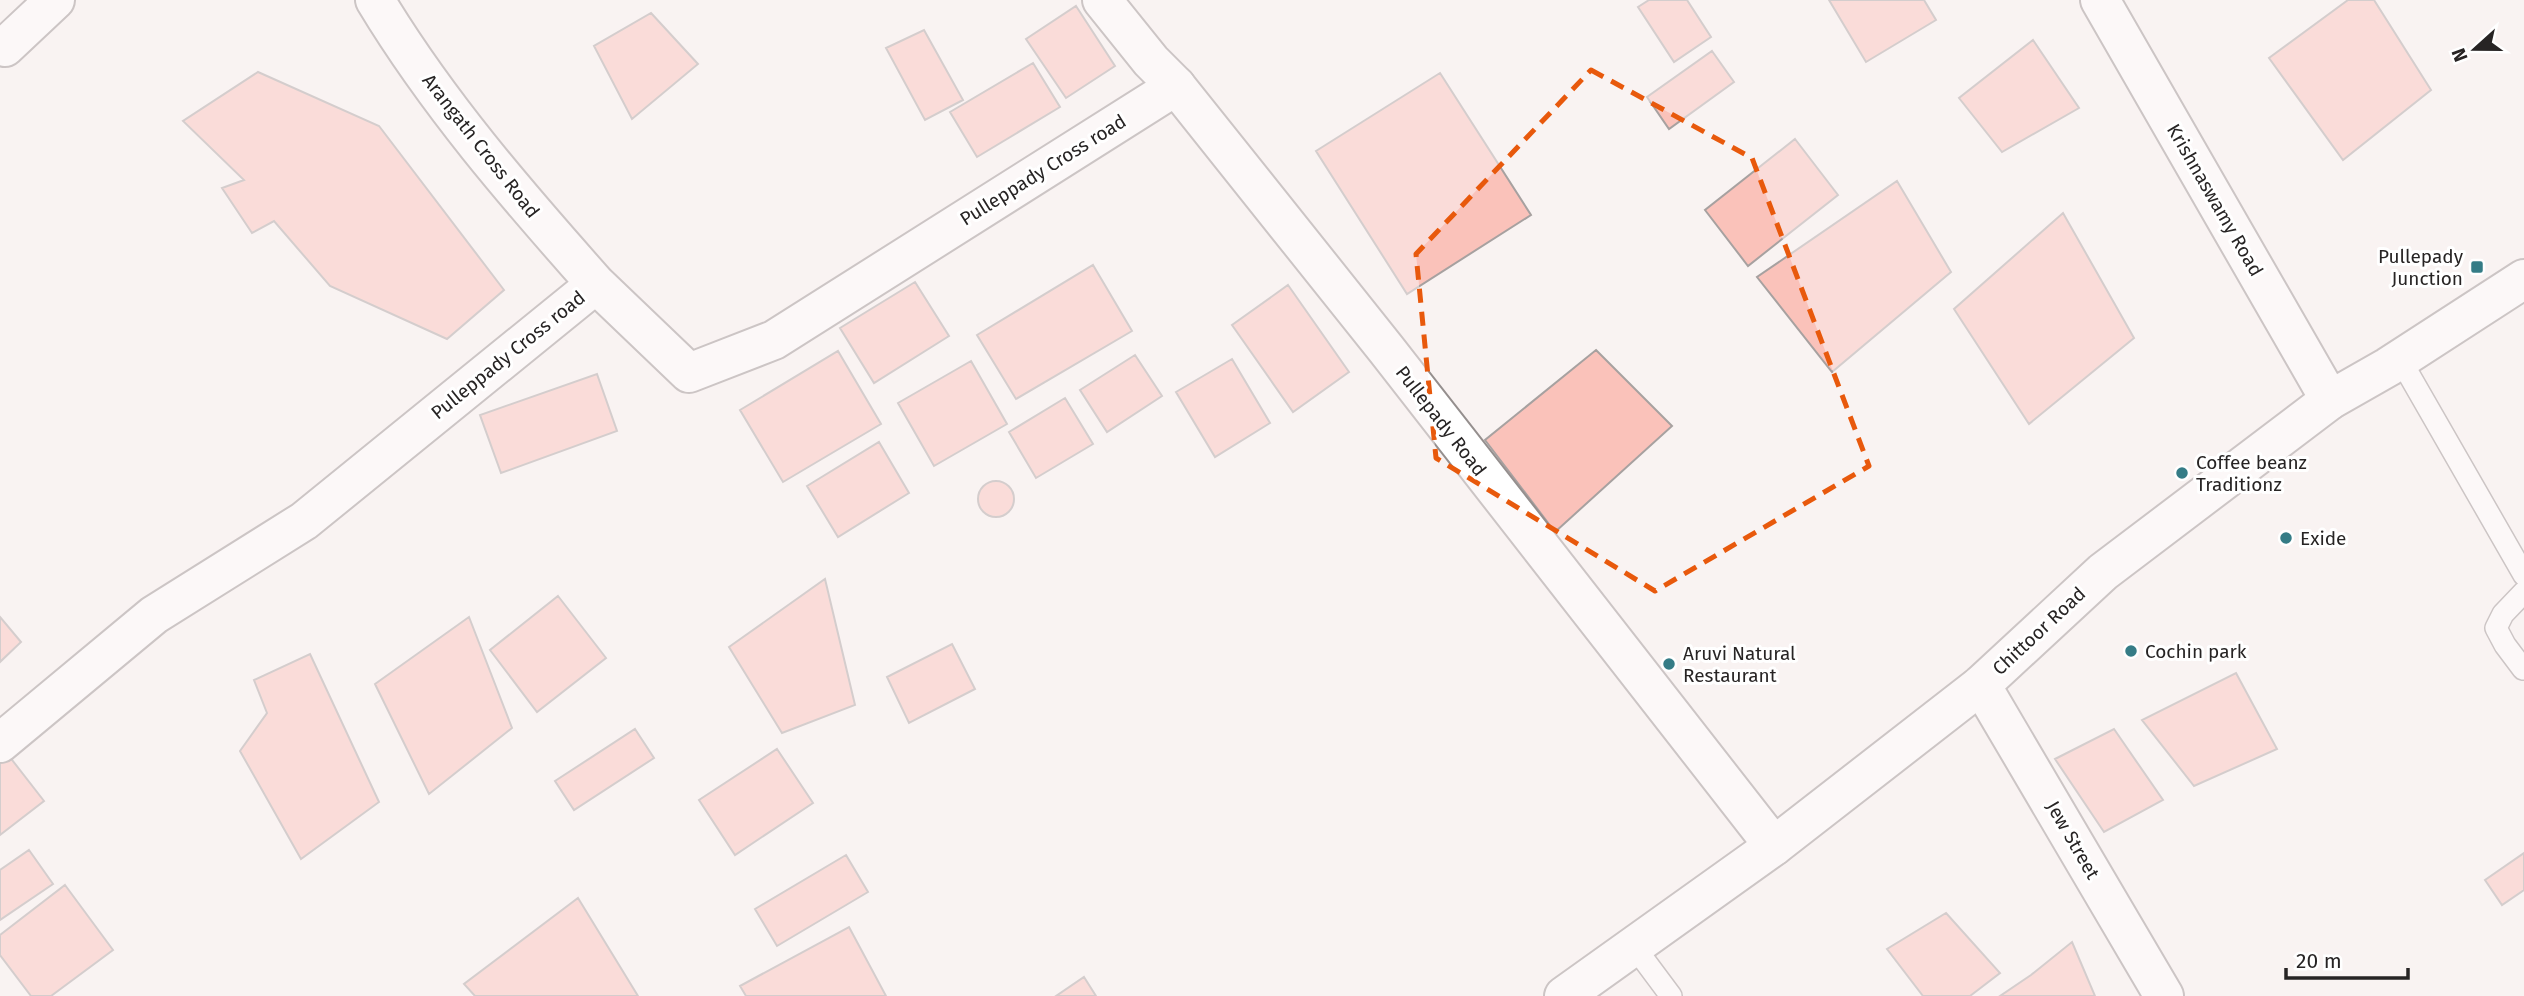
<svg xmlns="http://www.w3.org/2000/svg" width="2524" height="996" viewBox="0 0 2524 996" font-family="'Fira Sans',sans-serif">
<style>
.building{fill:#fac2ba;stroke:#a7a1a0;stroke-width:2}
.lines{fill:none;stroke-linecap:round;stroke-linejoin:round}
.service-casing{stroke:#958f8e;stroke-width:24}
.minor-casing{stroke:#958f8e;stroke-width:42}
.tertiary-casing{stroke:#958f8e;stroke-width:42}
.secondary-casing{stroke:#958f8e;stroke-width:42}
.service{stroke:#fff;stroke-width:21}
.minor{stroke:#fff;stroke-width:38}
.tertiary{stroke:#fff;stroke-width:38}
.secondary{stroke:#fff;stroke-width:38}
.marked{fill:none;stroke:#e8590c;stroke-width:5;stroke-dasharray:14 9;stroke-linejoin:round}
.poi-dot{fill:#357c86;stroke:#fff;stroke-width:2.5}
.labels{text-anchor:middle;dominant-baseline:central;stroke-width:6;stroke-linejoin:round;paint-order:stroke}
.street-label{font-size:19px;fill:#272424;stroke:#fff}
.poi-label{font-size:19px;fill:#272424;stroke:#fff;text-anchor:start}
</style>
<rect width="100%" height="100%" fill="#f9f3f2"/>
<!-- building -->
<path class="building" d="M1649,0H1687L1711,37L1674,62L1638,7Z
M1829,0H1924L1936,20L1866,62Z
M2348,0H2374L2431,90L2343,160L2269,58Z
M1076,6L1115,66L1066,98L1026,39Z
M651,13L698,64L632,119L594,46Z
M924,30L963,100L925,120L886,48Z
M2033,40L2079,108L2002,152L1959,98Z
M1712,51L1734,82L1669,129L1647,97Z
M1033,63L1060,107L977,157L950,112Z
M258,72L379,126L504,290L447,339L330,286L274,221L252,233L222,188L244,180L183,121Z
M1440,73L1531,215L1407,294L1316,151Z
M1795,139L1838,195L1748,266L1705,210Z
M1897,181L1951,272L1832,372L1757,277Z
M2063,213L2134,338L2029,424L1954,309Z
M1093,265L1132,331L1016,399L977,335Z
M915,282L949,336L874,383L840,328Z
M1288,285L1349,372L1293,412L1232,325Z
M1596,350L1672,426L1555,532L1485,440Z
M838,351L881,424L783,482L740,410Z
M1135,355L1162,396L1107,432L1080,390Z
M1232,359L1270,423L1215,457L1176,392Z
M971,361L1007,424L934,466L898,403Z
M597,374L617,431L501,473L480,415Z
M1065,398L1093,444L1036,478L1009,432Z
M879,442L909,493L838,537L807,486Z
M978 499a18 18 0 1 1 36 0a18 18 0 1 1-36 0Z
M825,579L855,705L782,733L729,647Z
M558,596L606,658L537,712L490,650Z
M0,617L21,642L0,662Z
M469,617L512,728L429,794L375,684Z
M952,644L975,689L909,723L887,677Z
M310,654L379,802L301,859L240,751L267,713L254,680Z
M2236,673L2277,749L2194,786L2142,720Z
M635,729L654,758L574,810L555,781Z
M2114,729L2163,800L2104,832L2055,759Z
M2,747L44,801L0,835V749Z
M777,749L813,803L735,855L699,800Z
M29,850L53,884L0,920V870Z
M2524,853V890L2502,905L2485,880Z
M846,855L868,892L777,946L755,909Z
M65,885L113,950L51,996H31L0,955V935Z
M578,898L638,996H475L464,984Z
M1946,913L2000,973L1970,996H1923L1887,949Z
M849,927L886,996H746L740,986Z
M2072,942L2095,996H2000L2031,975Z
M1084,977L1096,996H1056Z"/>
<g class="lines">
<defs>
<path id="service" d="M2400,359L2524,575
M2523,669L2505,645L2496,628L2503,614L2524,592
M1633,945L1671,996"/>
<path id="minor" d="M375,0C437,103 516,194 596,284
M2100,0L2330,400
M5,47L55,0
M0,743L154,615L304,521L596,284L689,373L774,340L1176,86"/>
<path id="tertiary" d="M1102,0L1151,61L1176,86L1386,349L1774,846
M1981,685L2164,996"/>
<path id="secondary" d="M1564,996L1774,846L1981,685L2103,572L2330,400L2388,367L2524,279"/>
</defs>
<!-- service casing -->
<use href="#service" class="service-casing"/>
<!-- minor casing -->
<use href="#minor" class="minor-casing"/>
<!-- tertiary casing -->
<use href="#tertiary" class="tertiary-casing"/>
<!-- secondary casing -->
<use href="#secondary" class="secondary-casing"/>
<!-- service -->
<use href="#service" class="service"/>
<!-- minor -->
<use href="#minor" class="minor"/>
<!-- tertiary -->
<use href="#tertiary" class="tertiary"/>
<!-- secondary -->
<use href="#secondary" class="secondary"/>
</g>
<!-- marked area -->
<path d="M0 0H2524V996H0ZM1591,70L1752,158L1869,466L1655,591L1436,458L1416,254Z" fill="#f9f3f2" fill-opacity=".55" fill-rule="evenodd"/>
<path class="marked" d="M1591,70L1752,158L1869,466L1655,591L1436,458L1416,254Z"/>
<!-- markers -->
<g class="poi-dot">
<rect x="2470" y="260" width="14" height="14" rx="3.5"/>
<circle cx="2182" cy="473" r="7"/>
<circle cx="2286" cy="538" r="7"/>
<circle cx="2131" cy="651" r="7"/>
<circle cx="1669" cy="664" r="7"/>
</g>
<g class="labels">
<!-- street labels -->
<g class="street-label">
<text transform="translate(481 146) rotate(52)">Arangath Cross Road</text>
<text transform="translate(1043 170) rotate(-32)">Pulleppady Cross road</text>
<text transform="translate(2215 200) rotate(60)">Krishnaswamy Road</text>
<text transform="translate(508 355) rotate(-39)">Pulleppady Cross road</text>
<text transform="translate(1441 421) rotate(52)">Pullepady Road</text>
<text transform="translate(2039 631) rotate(-43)">Chittoor Road</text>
<text transform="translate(2073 840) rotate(60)">Jew Street</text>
</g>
<!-- poi labels -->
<g class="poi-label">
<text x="2463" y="256" text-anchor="end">Pullepady<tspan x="2463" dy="22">Junction</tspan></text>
<text x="2196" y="462">Coffee beanz<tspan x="2196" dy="22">Traditionz</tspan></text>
<text x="2300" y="538">Exide</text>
<text x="2145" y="651">Cochin park</text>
<text x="1683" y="653">Aruvi Natural<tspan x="1683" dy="22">Restaurant</tspan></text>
</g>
</g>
<!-- north arrow -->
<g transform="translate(2475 49) rotate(249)" stroke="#ffffff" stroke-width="5" paint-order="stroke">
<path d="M0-5L12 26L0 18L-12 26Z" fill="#272424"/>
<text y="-10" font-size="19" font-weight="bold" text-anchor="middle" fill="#272424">N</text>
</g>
<!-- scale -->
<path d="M2286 968v10h122v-10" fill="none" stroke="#272424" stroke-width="3.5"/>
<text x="2296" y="968" font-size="21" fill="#272424" stroke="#ffffff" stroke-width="5" paint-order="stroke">20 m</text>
</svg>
